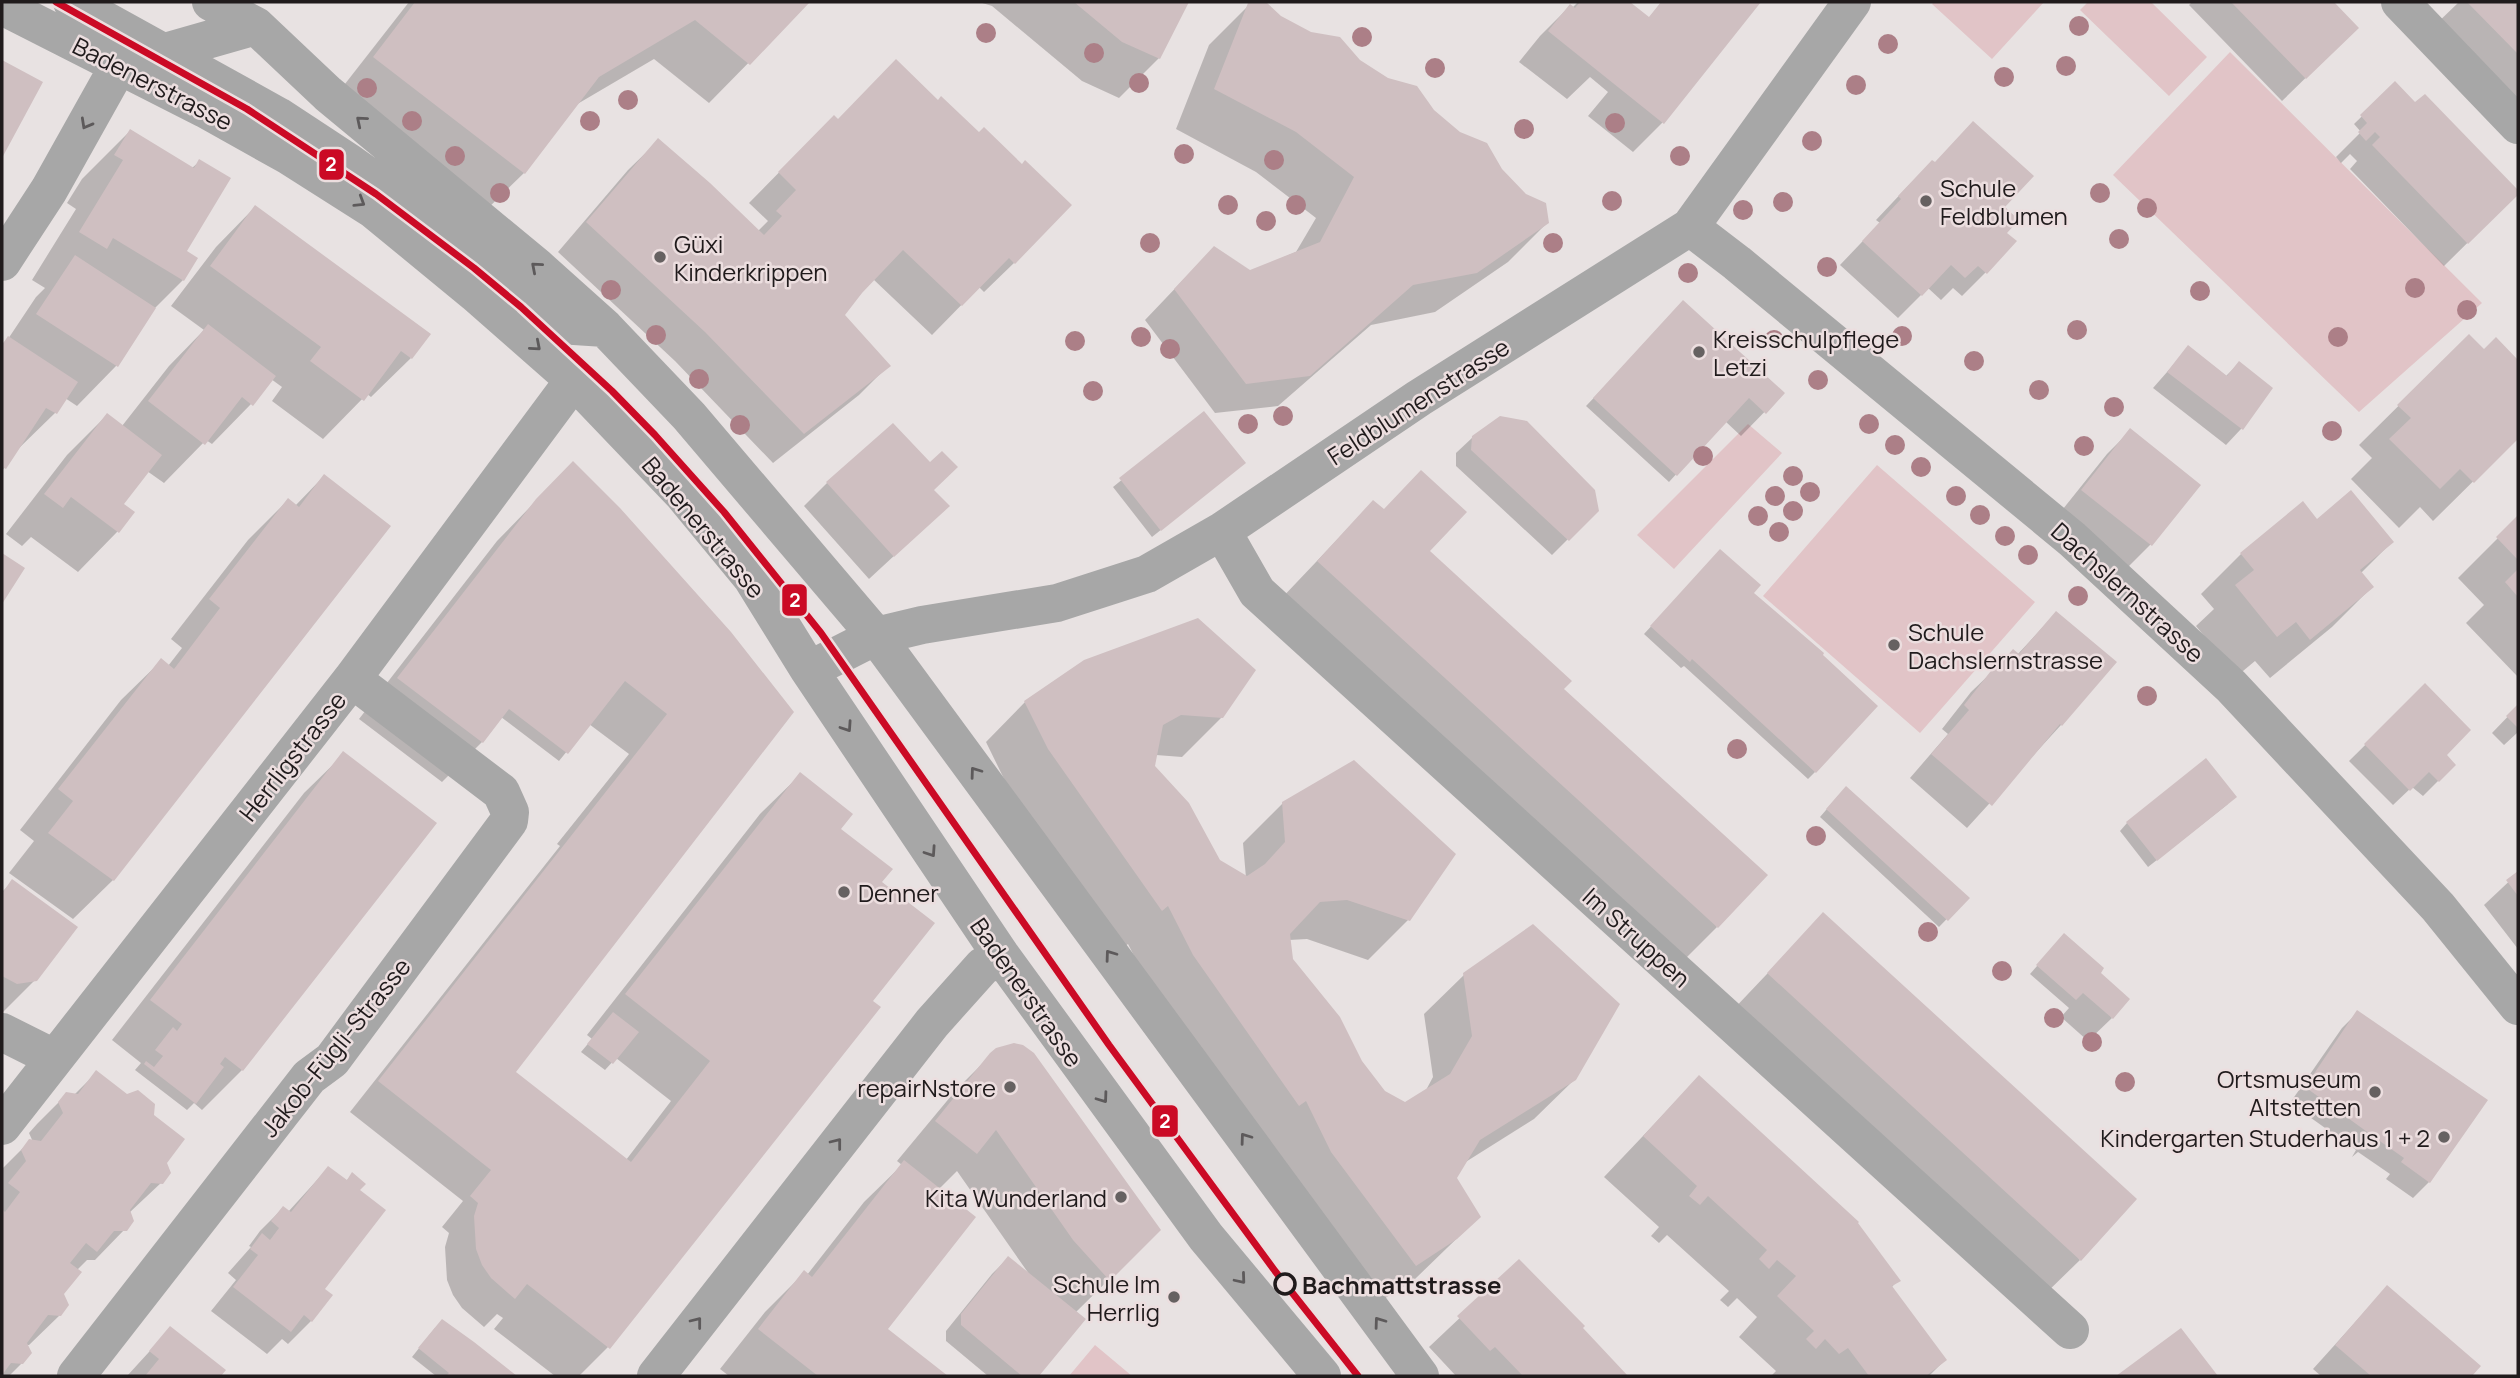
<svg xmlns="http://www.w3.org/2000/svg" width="2520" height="1378" viewBox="0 0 2520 1378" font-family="Manrope,sans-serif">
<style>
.green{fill:#e1c4c7}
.shadow{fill:#0003}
.building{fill:#cfbfc1}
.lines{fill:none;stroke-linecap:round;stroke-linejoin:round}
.minor{stroke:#a7a7a7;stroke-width:38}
.tram-1-casing{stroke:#ecdedf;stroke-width:12}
.tram-1{stroke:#cb0a25;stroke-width:7}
.tree{fill:#ac7f87}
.oneway{stroke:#5d5a5b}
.poi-dot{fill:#666161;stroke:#ecdedf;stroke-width:2.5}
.stop-dot{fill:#ecdedf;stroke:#201b1c;stroke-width:3.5}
.labels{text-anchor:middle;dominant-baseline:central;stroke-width:5;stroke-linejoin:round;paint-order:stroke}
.street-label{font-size:24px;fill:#201b1c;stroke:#ecdedf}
.poi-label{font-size:24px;fill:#201b1c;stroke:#ecdedf;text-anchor:start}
.stop-label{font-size:24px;font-weight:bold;fill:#201b1c;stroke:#ecdedf;text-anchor:start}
.line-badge{stroke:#ecdedf;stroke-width:2.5}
.badge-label{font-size:19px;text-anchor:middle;font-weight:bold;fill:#fff}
</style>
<rect width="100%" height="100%" fill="#e8e2e2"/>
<!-- green -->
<path class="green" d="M1934,2H2044L1992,59L1932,4Z
M2088,2H2151L2207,57L2169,96L2080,10Z
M2230,52L2482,303L2359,412L2113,175Z
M1748,424L1782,453L1674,569L1637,535Z
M1877,465L2035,602L1920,733L1763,596Z
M1095,1345L1132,1376H1069Z"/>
<!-- shadow -->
<path class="shadow" d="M409,2H808L709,103L654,59L574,106L524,173L484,212L334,98Z
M979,2H1187L1159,58L1119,98L1082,81L992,6Z
M1578,2H1627L1648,19L1662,2H1759L1662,123L1633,152L1588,116L1608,92L1590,77L1567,99L1519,62L1540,36L1570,6L1572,8Z
M2192,2H2332L2357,28L2282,101L2189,5Z
M2459,2H2518V114L2433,27Z
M1249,5L1280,17L1359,61L1433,111L1500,170L1548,222L1508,262L1435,312L1371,325L1278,406L1215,413L1145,320L1185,278L1249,272L1296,252L1316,218L1256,172L1176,129L1209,45Z
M2395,84L2390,125L2425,96L2518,193L2444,266L2350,169L2357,161L2350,154L2341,163L2336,157L2361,132L2354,124Z
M938,102L979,134L1014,263L984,292L979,287L932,335L873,279L843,315L889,365L859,395L773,463L675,361L558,252L628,170L658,141L758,231L768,221L749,203L804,147L837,121Z
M130,131L192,168L200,161L184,252L183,280L153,310L116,366L77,406L65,398L55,413L15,452L2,471V344L8,339L36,297L45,288L32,280L76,209L67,203L82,179Z
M1909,185L2002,207L2004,234L1986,272L1962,296L1953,288L1941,300L1928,288L1898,318L1840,265L1880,223L1876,220Z
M255,207L411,358L371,397L367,394L323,439L272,401L282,387L271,379L251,404L212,444L206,440L164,483L147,471L122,504L133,512L117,532L78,572L31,537L22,546L6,534L67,455L107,415L122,426L169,366L204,330L171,306L216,247Z
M2469,336L2484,352L2496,340L2518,363V437L2433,521L2420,507L2399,528L2351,479L2372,458L2359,445Z
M2189,347L2226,376L2239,363L2271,388L2241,429L2226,445L2153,388Z
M1608,383L1783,393L1741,436L1725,421L1669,482L1586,406Z
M1204,413L1236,470L1152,537L1113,487Z
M2130,431L2198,485L2150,545L2127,568L2059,514L2107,454Z
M1473,437L1597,510L1552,555L1456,466V453Z
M930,465L932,491L948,506L869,579L804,506L827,483Z
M324,476L113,880L73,919L9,873L34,841L20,830L121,700L161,661L168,666L182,648L171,639L248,540L288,500L295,506Z
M1373,502L1427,551L1562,689L1717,927L1677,967L1278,602Z
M534,503L729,633L513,1073L626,1160L671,1101L616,1058L605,1070L581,1052L592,1039L587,1035L760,814L800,775L880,882L608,1347L579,1376H555L494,1329L503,1318L497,1314L484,1327L462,1308L453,1295L447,1280L445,1247L449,1233L442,1227L463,1201L350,1112L560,846L557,844L629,754L589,724L559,761L501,717L482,742L442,782L359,719L497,541Z
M2303,504L2317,521L2392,542L2361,573L2372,587L2332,627L2270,678L2255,661L2237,676L2196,626L2214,609L2201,594L2241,554Z
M2518,518V677L2466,623L2484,605L2458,578Z
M1713,559L1752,593L1815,772L1808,779L1684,666L1681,668L1644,634Z
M2056,613L2061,725L1967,828L1910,778L1948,734L1942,729L1971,692L2013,652L2017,655Z
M2425,686L2444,755L2454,765L2423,796L2412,787L2393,805L2349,761Z
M1025,702L1222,717L1182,757L1156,755L1154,767L1219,861L1246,878L1243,843L1283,803L1408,920L1368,960L1307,939L1289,940L1292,960L1360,1061L1384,1092L1405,1104L1425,1092L1433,1077L1424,1014L1465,974L1575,1079L1534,1119L1464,1163L1455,1178L1479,1217L1415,1279L1376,1304L1154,995L1128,944L1121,949L1009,789L986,742Z
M2518,706V734L2517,733L2504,745L2492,733Z
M344,754L242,1070L202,1110L194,1103L187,1110L135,1070L141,1063L112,1040L304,793Z
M1838,796L1967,898L1939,927L1820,817Z
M2228,804L2148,867L2120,831L2127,823Z
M2518,873V949L2484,905Z
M13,881L35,980L2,1013V892Z
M1823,915L2080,1260L2040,1299L1729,1014Z
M2057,943L2089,983L2112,1018L2088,1041L2061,1017L2069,1008L2030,974Z
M2358,1012L2429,1182L2413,1198L2386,1179L2390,1174L2358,1152L2352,1157L2356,1150L2290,1103L2342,1028Z
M997,1049L1159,1230L1075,1313L1083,1320L1037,1376H988L946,1341V1331L992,1274L1008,1258L1029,1274L957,1171L938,1190L886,1329L945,1376H729L720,1369L765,1312L804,1273L807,1275L864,1202L902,1165L897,1161L956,1090Z
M96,1073L152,1116L165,1162L162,1182L129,1213L125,1229L95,1260H87L77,1270L62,1294L60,1315L29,1345H26L22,1363L9,1376H2V1169L30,1141L33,1142L29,1133L37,1124L67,1094L74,1095Z
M1699,1077L1898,1280L1891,1288L1945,1360L1929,1376H1771L1776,1371L1739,1337L1757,1317L1737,1298L1728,1307L1720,1300L1729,1291L1667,1235L1659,1243L1651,1236L1659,1227L1604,1177Z
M328,1168L346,1181L352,1175L358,1190L311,1321L288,1344L282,1339L267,1354L211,1311L236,1280L228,1273L251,1247L249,1246L260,1231L283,1208L288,1212Z
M1519,1262L1581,1328L1625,1376H1456L1429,1347Z
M2387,1287L2478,1366L2469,1376H2321L2313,1369Z
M435,1328L474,1344L514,1376H436L412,1357Z
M170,1329L223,1371L219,1376H127Z"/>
<!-- building -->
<path class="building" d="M415,2H810L750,65L695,20L599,77L525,174L373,57Z
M1074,2H1189L1160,59L1122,42Z
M1266,2L1281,16L1311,32L1340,37L1360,60L1388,78L1417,86L1434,110L1460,132L1487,143L1502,169L1526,194L1546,203L1549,223L1477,273L1413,285L1310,376L1246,384L1174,289L1214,246L1250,270L1320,242L1354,177L1296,132L1214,89L1248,3Z
M1580,2H1630L1649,17L1661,2H1761L1664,124L1548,31L1570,4L1575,8Z
M2231,2H2334L2359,28L2306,79Z
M2467,2H2518V54Z
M896,59L938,100L941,96L979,132L984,127L1022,164L1025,160L1072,205L1015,264L1009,258L962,306L903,250L862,293L845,315L891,366L804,434L705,332L586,222L658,138L710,183L764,235L782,216L776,211L796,190L778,172L834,115L838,119Z
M2,60L43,82L2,158Z
M2395,81L2415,102L2425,94L2518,190V195L2468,244L2372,145L2380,137L2375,132L2366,141L2358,132L2367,123L2360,115Z
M1973,121L2034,176L2005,207L2019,220L2007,233L2017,241L1987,274L1978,266L1965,278L1951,265L1922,296L1862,241L1901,199L1898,196L1932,160L1935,162Z
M130,129L194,168L199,159L231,178L187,251L198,258L184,281L113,238L107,249L79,232L123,160L114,155Z
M255,205L431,334L412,359L401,351L364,401L310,361L321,347L210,266Z
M75,255L156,308L118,367L36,314Z
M1683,300L1785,393L1766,414L1749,398L1677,476L1593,398Z
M208,324L276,376L253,406L242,397L205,445L148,401Z
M2469,334L2484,349L2496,337L2518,360V439L2474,483L2460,469L2440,489L2389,439L2411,418L2397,405Z
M8,336L78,382L57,414L46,408L6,469L2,467V345Z
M2188,345L2227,376L2239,361L2273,388L2243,430L2167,372Z
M1204,411L1246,463L1161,531L1119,478Z
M107,413L162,455L124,504L135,512L119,533L71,497L63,508L44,494Z
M1500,416L1527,421L1595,490L1599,511L1569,541L1471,450L1472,436Z
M893,423L930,462L942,451L958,467L934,490L950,506L894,557L826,482Z
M2130,428L2201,485L2152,546L2081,490Z
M573,461L620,508L731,632L794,712L516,1072L631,1162L710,1061L625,994L800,772L853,814L841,829L893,869L882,882L935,923L873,1001L881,1007L610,1349L527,1284L515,1299L491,1278L482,1265L476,1249L474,1216L478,1203L470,1196L491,1170L378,1081L667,714L625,681L568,754L509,709L483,743L397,678L536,499Z
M1421,470L1467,512L1430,551L1572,681L1564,689L1768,875L1718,928L1317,561L1373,500L1384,509Z
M324,474L391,526L114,881L48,833L73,801L58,789L161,658L174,669L220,608L209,599L288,498L299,507Z
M2351,490L2394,542L2360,570L2374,587L2310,640L2296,622L2277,637L2235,585L2254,570L2240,553L2303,501L2317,519Z
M2518,515V560L2496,537Z
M1720,549L1761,585L1754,593L1824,653L1823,655L1878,706L1816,773L1692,659L1690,662L1650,626Z
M2,553L25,568L2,604Z
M2518,569V597L2505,582Z
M2056,611L2117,662L2062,726L2060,724L1992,806L1931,754L1969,710L1964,705L1994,667L1996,669L2013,649L2019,654Z
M1198,618L1256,670L1223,718L1181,715L1163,725L1155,766L1189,803L1220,860L1247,876L1265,864L1285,842L1282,802L1354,760L1456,854L1410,921L1347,900L1320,902L1290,934L1293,959L1340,1017L1362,1061L1385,1091L1405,1102L1450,1074L1472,1036L1463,973L1533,924L1620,1004L1576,1080L1480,1140L1457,1178L1481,1217L1457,1239L1416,1266L1331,1152L1306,1101L1299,1106L1193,955L1168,906L1162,911L1048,749L1024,701L1084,660Z
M2425,683L2471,730L2447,755L2456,765L2439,782L2429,772L2410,791L2364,744Z
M2518,704V728L2506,716Z
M343,751L437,823L243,1071L225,1057L220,1064L224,1067L196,1104L144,1064L146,1061L154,1067L163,1056L155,1050L173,1027L177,1031L182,1024L150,1000Z
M2206,758L2237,797L2157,861L2126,822Z
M1846,786L1970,898L1948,921L1826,809Z
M2518,871V896L2506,880Z
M12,879L78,927L37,981L17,984L2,976V890L3,892Z
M1823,912L2137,1199L2081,1261L1767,973Z
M2064,933L2104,968L2101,973L2130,999L2113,1019L2083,993L2076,1000L2036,965Z
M2357,1010L2488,1100L2430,1183L2401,1162L2404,1158L2374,1137L2370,1143L2366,1140L2370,1134L2305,1087Z
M613,1012L639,1032L613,1064L587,1044Z
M1014,1043L1023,1045L1034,1053L1161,1230L1110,1281L1073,1240L996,1130L977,1154L935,1121L990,1053L996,1048Z
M96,1070L127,1094L138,1090L155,1104L154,1115L185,1139L167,1163L171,1173L163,1184L151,1183L130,1210L134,1221L127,1231H114L97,1252L86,1243L70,1263L82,1272L64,1294L69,1305L61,1316L48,1315L27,1343L32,1353L23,1364L11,1363L2,1375V1209L5,1212L20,1192L8,1183L26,1161L21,1150L29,1139L41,1141L63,1113L58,1102L66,1092L78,1094Z
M1699,1075L1859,1222L1858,1223L1901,1281L1892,1286L1947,1360L1926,1376H1869L1848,1348L1839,1354L1825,1339L1816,1349L1806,1339L1814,1331L1777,1296L1796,1276L1777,1260L1769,1269L1759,1259L1767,1250L1708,1196L1700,1205L1689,1196L1697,1186L1643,1136Z
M904,1160L976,1217L888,1329L948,1376H818L758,1329L804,1270L812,1277Z
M328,1166L347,1180L352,1172L366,1184L360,1190L386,1210L325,1289L333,1295L312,1322L304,1315L291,1332L233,1287L258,1255L250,1249L262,1233L270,1240L279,1228L271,1221L283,1206L291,1212Z
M1008,1256L1086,1319L1039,1376H1022L961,1325V1314Z
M1519,1259L1585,1326L1583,1328L1628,1376H1523L1495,1347L1490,1351L1457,1316Z
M2387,1285L2481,1366L2472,1376H2371L2335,1345Z
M442,1319L474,1342L517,1376H446L449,1373L418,1348Z
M170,1326L226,1370L221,1376H145L159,1359L149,1351Z
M2181,1328L2218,1376H2116Z"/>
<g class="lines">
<!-- minor -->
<path class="minor" d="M72,2L278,116L351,164L437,225L559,325L605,328
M211,2L256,26L328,94L537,267L605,328L689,416L876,636L1420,1376
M2400,2L2518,125
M2,6L205,109L289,156L374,210L475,293L574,380L682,493L752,578L809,670L1002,957L1206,1237L1322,1376
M151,56L256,26
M1690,227L1737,263L2072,539L2231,686L2438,907L2518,1006
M2,262L49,190L119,65
M1222,531L1257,592L2070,1330
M809,670L876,636L922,625L1057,603L1147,574L1222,531L1419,398L1690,227L1852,2
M2,1032L54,1058
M2,1126L352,679L574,380
M76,1376L309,1077L332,1060L509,821L510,812L501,792L352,679
M656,1376L932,1023L983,966L1002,957"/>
<defs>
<path id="tram-1" d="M56,2L247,109L376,194L474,268L521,307L612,391L655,435L724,512L821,633L1109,1045L1275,1271L1358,1376"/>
</defs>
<!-- tram-1 casing -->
<use href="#tram-1" class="tram-1-casing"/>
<!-- tram-1 -->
<use href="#tram-1" class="tram-1"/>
</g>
<!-- trees -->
<g class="tree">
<circle cx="2079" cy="26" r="10"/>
<circle cx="986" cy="33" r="10"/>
<circle cx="1362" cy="37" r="10"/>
<circle cx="1888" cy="44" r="10"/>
<circle cx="1094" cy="53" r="10"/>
<circle cx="2066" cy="66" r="10"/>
<circle cx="1435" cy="68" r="10"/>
<circle cx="2004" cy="77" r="10"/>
<circle cx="1139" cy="83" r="10"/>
<circle cx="1856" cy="85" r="10"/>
<circle cx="367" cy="88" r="10"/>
<circle cx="628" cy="100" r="10"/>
<circle cx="412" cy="121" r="10"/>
<circle cx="590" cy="121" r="10"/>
<circle cx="1615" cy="123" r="10"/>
<circle cx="1524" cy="129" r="10"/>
<circle cx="1812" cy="141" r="10"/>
<circle cx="1184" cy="154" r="10"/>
<circle cx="455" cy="156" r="10"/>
<circle cx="1680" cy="156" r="10"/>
<circle cx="1274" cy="160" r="10"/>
<circle cx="500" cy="193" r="10"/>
<circle cx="2100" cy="193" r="10"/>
<circle cx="1612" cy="201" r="10"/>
<circle cx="1783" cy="202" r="10"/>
<circle cx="1228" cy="205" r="10"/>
<circle cx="1296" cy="205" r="10"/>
<circle cx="2147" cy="208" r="10"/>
<circle cx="1743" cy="210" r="10"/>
<circle cx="1266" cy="221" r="10"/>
<circle cx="2119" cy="239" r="10"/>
<circle cx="1150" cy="243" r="10"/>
<circle cx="1553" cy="243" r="10"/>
<circle cx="1827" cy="267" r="10"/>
<circle cx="1688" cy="273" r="10"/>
<circle cx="2415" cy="288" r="10"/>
<circle cx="611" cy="290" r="10"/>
<circle cx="2200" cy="291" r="10"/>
<circle cx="2467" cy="310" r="10"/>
<circle cx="2077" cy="330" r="10"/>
<circle cx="656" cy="335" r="10"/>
<circle cx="1902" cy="336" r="10"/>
<circle cx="1141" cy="337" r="10"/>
<circle cx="2338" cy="337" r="10"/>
<circle cx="1774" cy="340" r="10"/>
<circle cx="1075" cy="341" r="10"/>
<circle cx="1170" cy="349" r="10"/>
<circle cx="1974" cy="361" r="10"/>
<circle cx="699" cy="379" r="10"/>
<circle cx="1818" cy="380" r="10"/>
<circle cx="2039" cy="390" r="10"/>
<circle cx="1093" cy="391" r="10"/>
<circle cx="2114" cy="407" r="10"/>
<circle cx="1283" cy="416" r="10"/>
<circle cx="1248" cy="424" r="10"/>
<circle cx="1869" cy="424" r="10"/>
<circle cx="740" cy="425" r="10"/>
<circle cx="2332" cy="431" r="10"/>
<circle cx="1895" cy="445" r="10"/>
<circle cx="2084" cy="446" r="10"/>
<circle cx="1703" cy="456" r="10"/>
<circle cx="1921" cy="467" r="10"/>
<circle cx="1793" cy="476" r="10"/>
<circle cx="1810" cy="492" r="10"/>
<circle cx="1775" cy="496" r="10"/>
<circle cx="1956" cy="496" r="10"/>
<circle cx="1793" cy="511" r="10"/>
<circle cx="1980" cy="515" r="10"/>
<circle cx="1758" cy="516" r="10"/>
<circle cx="1779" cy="532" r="10"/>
<circle cx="2005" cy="536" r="10"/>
<circle cx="2028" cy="555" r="10"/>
<circle cx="2078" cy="596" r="10"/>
<circle cx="2147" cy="696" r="10"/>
<circle cx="1737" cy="749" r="10"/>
<circle cx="1816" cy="836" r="10"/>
<circle cx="1928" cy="932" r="10"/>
<circle cx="2002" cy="971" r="10"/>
<circle cx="2054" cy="1018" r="10"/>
<circle cx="2092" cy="1042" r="10"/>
<circle cx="2125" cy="1082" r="10"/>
</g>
<!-- one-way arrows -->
<defs><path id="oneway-chevron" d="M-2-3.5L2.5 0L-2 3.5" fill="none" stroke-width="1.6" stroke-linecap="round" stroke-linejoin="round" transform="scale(1.75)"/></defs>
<g class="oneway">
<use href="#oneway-chevron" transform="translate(361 121) rotate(-140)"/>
<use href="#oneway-chevron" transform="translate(86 124) rotate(119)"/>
<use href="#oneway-chevron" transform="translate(360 202) rotate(32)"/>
<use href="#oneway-chevron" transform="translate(536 267) rotate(-139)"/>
<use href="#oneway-chevron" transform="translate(536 346) rotate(41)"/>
<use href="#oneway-chevron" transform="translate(847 727) rotate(56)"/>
<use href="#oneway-chevron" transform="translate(975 772) rotate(-126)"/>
<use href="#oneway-chevron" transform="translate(931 852) rotate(56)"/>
<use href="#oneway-chevron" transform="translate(1110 955) rotate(-126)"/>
<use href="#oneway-chevron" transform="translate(1103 1098) rotate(54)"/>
<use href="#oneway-chevron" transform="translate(1245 1138) rotate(-126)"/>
<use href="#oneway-chevron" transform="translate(837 1143) rotate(-52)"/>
<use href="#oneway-chevron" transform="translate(1241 1279) rotate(50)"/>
<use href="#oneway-chevron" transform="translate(697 1322) rotate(-52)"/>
<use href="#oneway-chevron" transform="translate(1379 1322) rotate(-126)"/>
</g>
<!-- markers -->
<g class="poi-dot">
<circle cx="1926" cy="201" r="7"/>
<circle cx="660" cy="257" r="7"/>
<circle cx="1699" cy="352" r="7"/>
<circle cx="1894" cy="645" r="7"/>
<circle cx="844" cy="892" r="7"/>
<circle cx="1010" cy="1087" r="7"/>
<circle cx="2375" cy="1092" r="7"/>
<circle cx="2444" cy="1137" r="7"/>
<circle cx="1121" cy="1197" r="7"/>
<circle cx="1174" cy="1297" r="7"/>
</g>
<circle class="stop-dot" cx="1285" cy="1284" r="10"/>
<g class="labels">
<!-- street labels -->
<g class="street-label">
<text transform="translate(153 83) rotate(27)">Badenerstrasse</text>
<text transform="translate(1418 401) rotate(-33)">Feldblumenstrasse</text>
<text transform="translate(704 527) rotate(50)">Badenerstrasse</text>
<text transform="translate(2128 592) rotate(42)">Dachslernstrasse</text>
<text transform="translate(292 756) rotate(-52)">Herrligstrasse</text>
<text transform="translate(1637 937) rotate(42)">Im Struppen</text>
<text transform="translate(1027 992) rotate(55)">Badenerstrasse</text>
<text transform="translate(335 1047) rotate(-51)">Jakob-Fügli-Strasse</text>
</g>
<!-- poi labels -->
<g class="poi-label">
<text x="1940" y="187">Schule<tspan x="1940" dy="28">Feldblumen</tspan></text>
<text x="674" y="243">Güxi<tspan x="674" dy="28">Kinderkrippen</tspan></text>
<text x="1713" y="338">Kreisschulpflege<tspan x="1713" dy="28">Letzi</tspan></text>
<text x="1908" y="631">Schule<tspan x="1908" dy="28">Dachslernstrasse</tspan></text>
<text x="858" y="892">Denner</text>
<text x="2361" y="1078" text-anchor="end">Ortsmuseum<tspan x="2361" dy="28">Altstetten</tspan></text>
<text x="996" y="1087" text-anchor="end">repairNstore</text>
<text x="2430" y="1137" text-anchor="end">Kindergarten Studerhaus 1 + 2</text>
<text x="1107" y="1197" text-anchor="end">Kita Wunderland</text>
<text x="1160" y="1283" text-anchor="end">Schule Im<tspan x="1160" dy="28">Herrlig</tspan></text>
</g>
<!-- stop labels -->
<g class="stop-label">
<text x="1302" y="1284">Bachmattstrasse</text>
</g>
</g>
<g class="line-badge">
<rect x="318" y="148" width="27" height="33" rx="7" fill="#cb0a25"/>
<rect x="781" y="583" width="27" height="34" rx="7" fill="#cb0a25"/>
<rect x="1151" y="1104" width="28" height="34" rx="7" fill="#cb0a25"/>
</g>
<g class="badge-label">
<text x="331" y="171">2</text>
<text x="795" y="607">2</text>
<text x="1165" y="1128">2</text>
</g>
<!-- border -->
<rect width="2520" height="1378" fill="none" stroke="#201b1c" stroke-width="7"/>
</svg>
